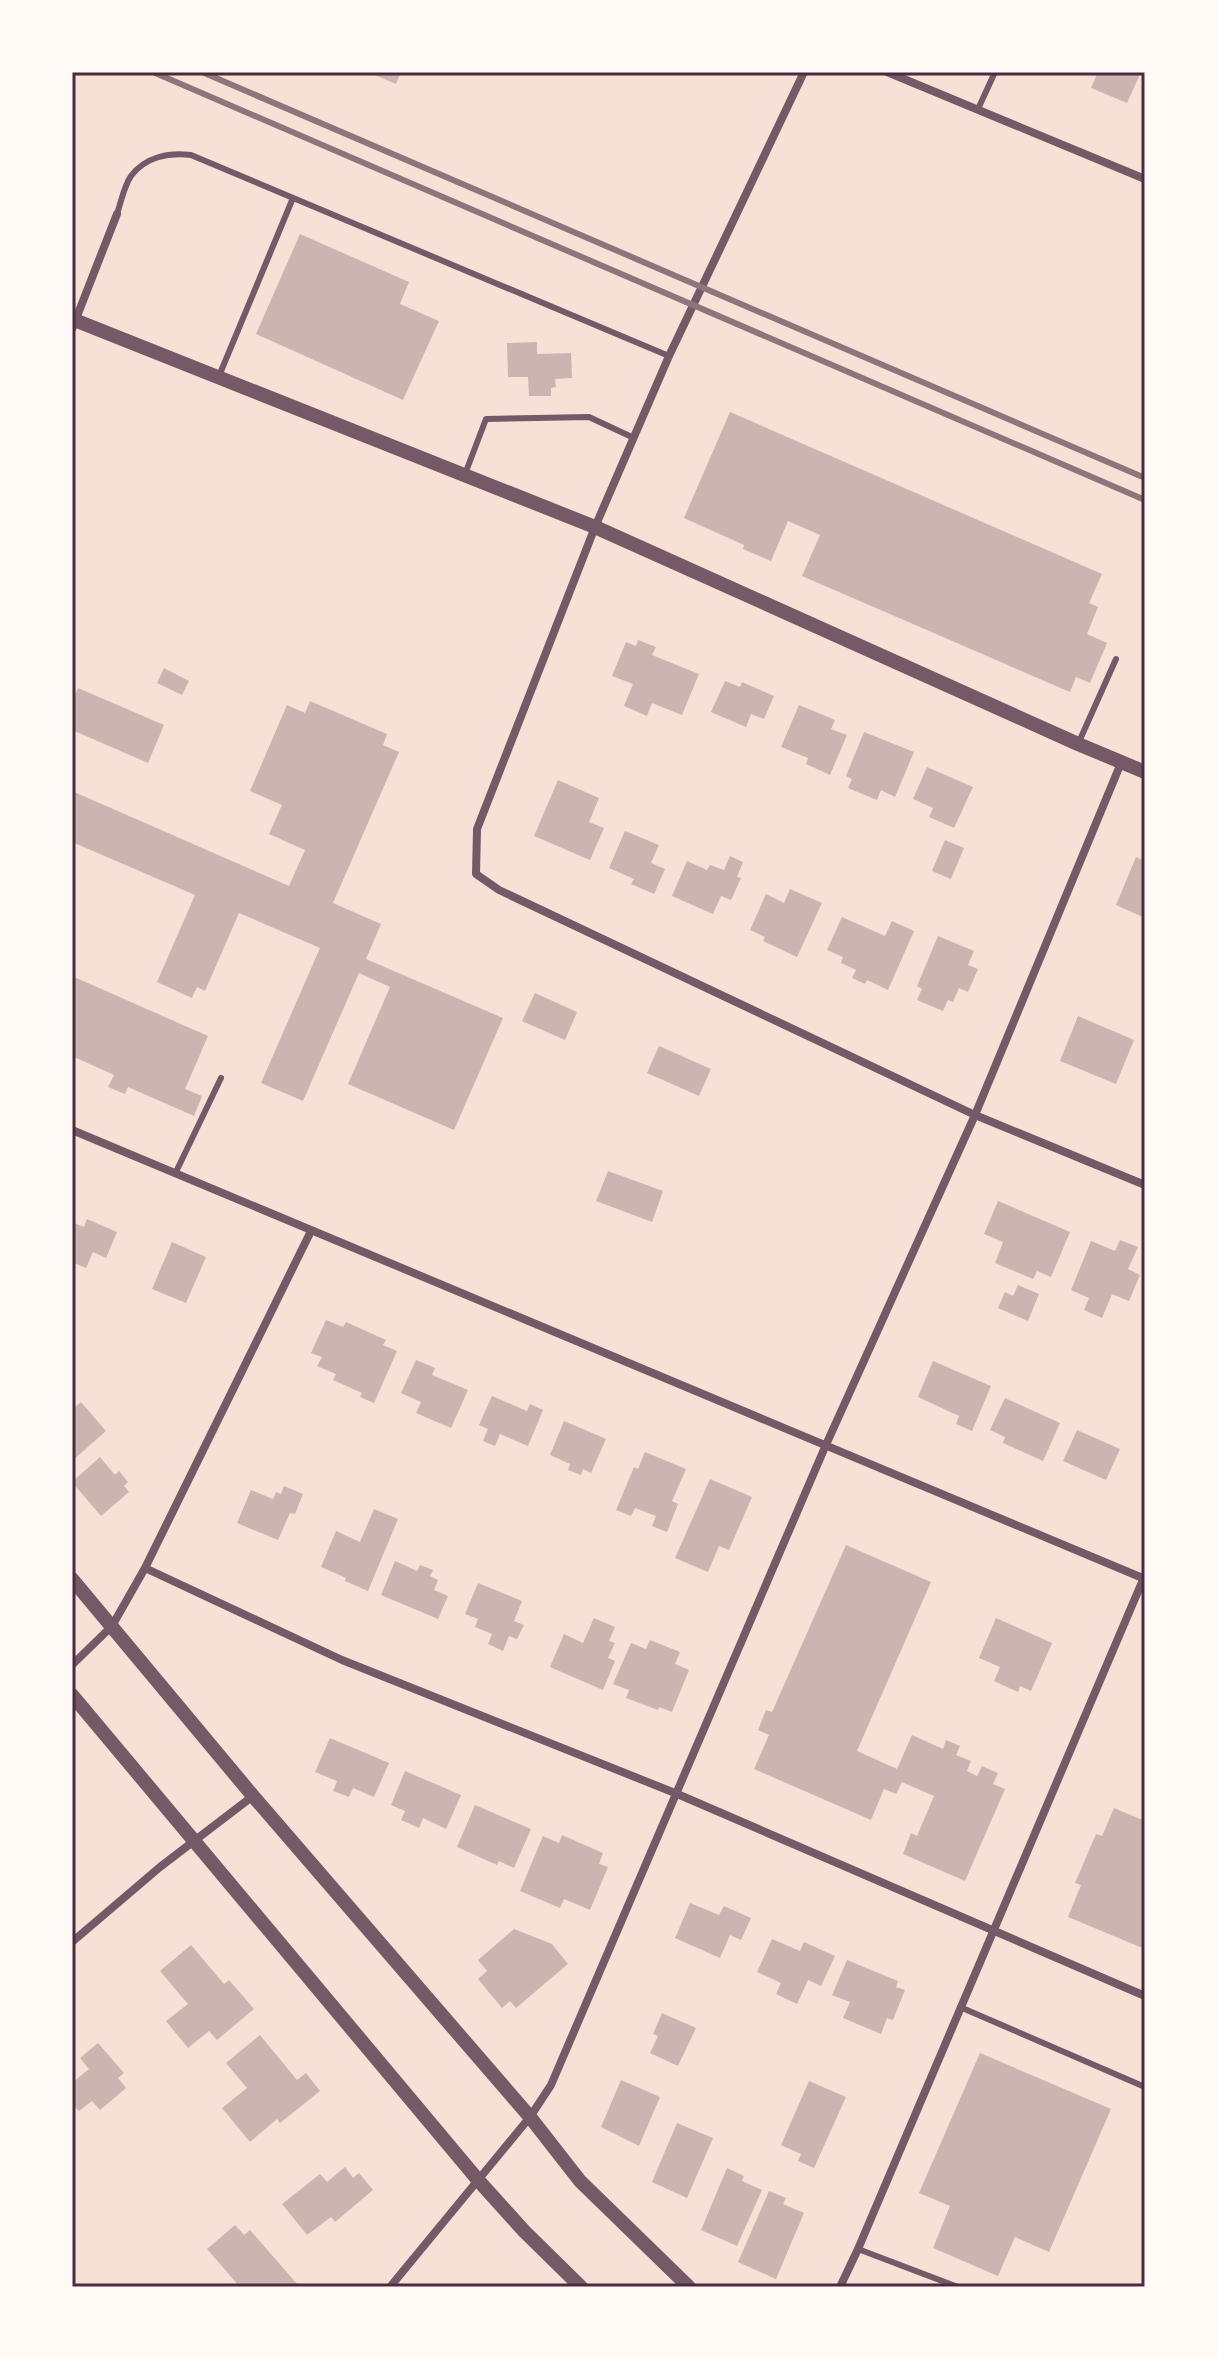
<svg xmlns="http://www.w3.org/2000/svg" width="1217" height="2359" viewBox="0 0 1217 2359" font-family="'Zilla Slab',serif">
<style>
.building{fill:#ccb4b1}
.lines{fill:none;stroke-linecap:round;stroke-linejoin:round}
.service{stroke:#755966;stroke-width:6}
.minor{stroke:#755966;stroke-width:8}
.tertiary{stroke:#755966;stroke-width:14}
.rail{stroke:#8f747c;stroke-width:6}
.neatline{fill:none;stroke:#4a2c40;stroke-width:3}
</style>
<rect width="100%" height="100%" fill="#f7e1d7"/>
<!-- building -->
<path class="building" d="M368,72H401L396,84Z
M1098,72H1141L1127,103L1091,88Z
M300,234L409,282L400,304L439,321L403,400L256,334Z
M537,342V354L571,353L572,378L555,379L556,387L551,388V396H529L528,377H508L507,343Z
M730,412L1102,574L1089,603L1098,607L1087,634L1107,643L1090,683L1076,677L1070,692L802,576L820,535L788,521L771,561L743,549L744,545L684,518Z
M638,640L656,647L652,655L699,674L682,715L652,703L647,716L624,706L633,684L612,676L626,642L636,646Z
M164,668L189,681L182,695L157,683Z
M725,681L740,687L742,682L774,696L764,719L751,714L746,727L711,712Z
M78,688L164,725L148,763L72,730V701Z
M310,701L387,734L383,745L399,752L333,903L381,924L366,959L503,1018L454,1130L348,1084L390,987L359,973L303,1101L261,1083L320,948L239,913L205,991L197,987L192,998L157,982L195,895L72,842V791L289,886L305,850L269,834L282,805L250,791L287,705L305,713Z
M799,705L835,720L831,729L847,735L830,775L806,764L808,758L781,747Z
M864,732L914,752L895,797L881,790L877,800L848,788L852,779L846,776Z
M927,767L973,787L954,828L929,817L933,808L913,799Z
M558,780L599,798L589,822L604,828L590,860L534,836Z
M625,831L659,845L651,863L665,869L654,894L631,884L634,879L609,868Z
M945,840L964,848L951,879L932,871Z
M730,856L743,862L737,877L741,878L731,900L721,896L713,914L672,896L687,861L707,870L710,865L724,870Z
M1136,857L1145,861V918L1116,905Z
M790,889L822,903L797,957L763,941L765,937L750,930L766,894L784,903Z
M842,917L885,936L892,921L914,931L888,990L867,980L865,984L852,978L856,970L841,963L843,957L827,950Z
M938,936L974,951L968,965L978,969L968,992L959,988L953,1002L948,1000L943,1011L917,1000L922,989L917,986Z
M72,976L208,1036L185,1089L202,1096L194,1116L128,1087L125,1094L108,1087L114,1075L72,1056Z
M535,993L577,1012L565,1040L522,1021Z
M1078,1016L1134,1040L1116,1084L1060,1061Z
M659,1046L711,1069L699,1096L647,1073Z
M608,1171L663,1191L652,1222L596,1201Z
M998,1201L1070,1232L1051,1277L1037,1271L1033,1279L995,1263L1003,1242L984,1234Z
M87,1219L117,1232L106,1258L93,1252L86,1268L72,1262V1222L84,1227Z
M1120,1240L1138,1247L1128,1269L1140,1275L1129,1301L1112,1294L1102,1318L1084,1310L1089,1298L1071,1290L1091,1241L1115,1251Z
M172,1242L206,1257L186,1303L152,1289Z
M1018,1285L1039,1294L1028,1321L998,1308L1005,1292L1013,1296Z
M326,1320L343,1327L346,1322L386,1340L383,1345L397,1351L374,1403L360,1397L362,1393L333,1380L336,1374L317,1366L322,1357L311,1353Z
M416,1360L435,1368L432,1375L468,1390L451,1428L416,1413L421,1402L401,1393Z
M933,1361L991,1386L972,1431L956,1424L959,1416L918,1397Z
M492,1396L527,1411L530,1404L543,1410L528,1446L500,1434L495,1446L483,1441L488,1429L479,1425Z
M1005,1398L1060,1423L1043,1461L1003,1443L1005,1437L990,1430Z
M81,1402L106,1431L72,1461V1410Z
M564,1421L606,1439L591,1473L583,1469L581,1475L568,1470L570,1464L550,1455Z
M1077,1430L1120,1449L1106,1480L1063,1461Z
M645,1452L686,1469L672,1501L678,1504L667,1532L652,1526L656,1516L635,1508L631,1516L616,1510L634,1467L638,1469Z
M100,1457L115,1475L119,1471L128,1482L124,1486L129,1492L101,1516L72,1482Z
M710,1479L752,1497L729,1550L719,1546L708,1572L675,1558Z
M284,1486L303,1494L295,1514L290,1513L278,1540L237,1523L251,1490L273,1499L276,1492L281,1494Z
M374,1509L398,1519L368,1591L345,1581L346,1578L321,1567L336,1531L360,1542Z
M846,1545L931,1582L857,1751L897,1769L912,1735L943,1749L946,1740L960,1746L956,1755L971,1761L967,1771L977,1776L982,1766L998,1773L993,1784L1005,1789L965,1881L903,1854L911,1833L917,1836L934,1796L902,1782L896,1794L884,1789L871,1820L754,1769L769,1735L758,1730L766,1710L772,1712Z
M395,1561L417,1571L420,1565L433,1570L430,1576L438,1580L434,1590L448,1596L438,1619L381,1595Z
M478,1583L522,1601L514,1621L524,1625L517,1639L509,1636L503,1651L488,1644L492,1634L475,1627L478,1619L465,1614Z
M594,1618L615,1627L609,1641L615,1643L608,1658L615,1661L603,1690L550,1667L564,1634L583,1643Z
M996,1618L1052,1643L1031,1691L1020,1686L1018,1692L994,1681L1000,1667L979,1658Z
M650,1640L680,1652L675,1664L689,1670L672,1712L659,1707L658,1710L626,1698L629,1690L613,1684L631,1643L646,1649Z
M330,1738L389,1763L374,1797L353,1788L349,1797L333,1791L337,1781L315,1772Z
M405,1771L461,1795L446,1829L423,1818L419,1828L401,1820L405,1811L391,1805Z
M475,1805L531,1829L514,1868L499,1861L497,1865L457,1847Z
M1114,1808L1145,1821V1949L1068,1917L1081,1885L1075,1883L1096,1834L1102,1836Z
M562,1835L603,1853L599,1864L608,1867L590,1910L564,1899L560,1908L520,1891L543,1836L559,1843Z
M690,1903L719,1915L724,1906L751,1918L741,1940L730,1935L720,1958L675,1938Z
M514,1929L552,1944L568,1964L516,2008L510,2001L502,2008L478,1979L487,1971L478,1960Z
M772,1939L800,1951L804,1942L835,1956L821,1986L808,1980L797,2004L776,1994L781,1983L757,1972Z
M191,1945L224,1984L229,1980L254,2009L217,2040L209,2031L188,2048L166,2021L188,2004L160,1971Z
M847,1960L898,1981L896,1987L905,1990L893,2020L887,2018L881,2034L843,2018L850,2002L832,1995Z
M662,2013L696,2028L678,2066L650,2053L658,2036L653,2034Z
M260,2035L297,2080L306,2073L320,2091L280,2123L277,2119L250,2142L222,2108L247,2088L226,2063Z
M98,2043L124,2073L118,2078L126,2088L100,2110L92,2101L79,2111L72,2104V2083L89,2069L80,2058Z
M980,2053L1111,2109L1049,2252L1015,2237L998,2276L933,2248L950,2206L919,2193Z
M621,2080L660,2097L639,2146L601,2127Z
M809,2081L846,2097L814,2168L798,2161L801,2154L781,2145Z
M677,2123L713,2138L687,2198L652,2182Z
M345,2167L353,2178L359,2173L373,2190L335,2222L331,2217L307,2235L282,2204L320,2174L327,2182Z
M727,2168L744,2176L742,2181L762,2190L737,2246L701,2230Z
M769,2191L786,2198L783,2204L804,2213L776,2279L738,2262Z
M235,2225L244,2235L250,2230L298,2285L296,2287H240L207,2249Z"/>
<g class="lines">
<!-- service -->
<path class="service" d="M978,109L995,72
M117,214C121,202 124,186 131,176C145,157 169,152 191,155L669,356
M219,376L293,198
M465,474L486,419L589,417L634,438
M1078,744L1116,659
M175,1174L221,1078
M960,2007L1145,2087
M858,2249L958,2287"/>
<!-- minor -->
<path class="minor" d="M804,72L669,356L595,527L477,829L476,874L499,890L975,1115L1145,1185
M887,72L1145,179
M72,329L117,214
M72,1130L1145,1579
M145,1568L342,1660L675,1793L1145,1996
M72,1665L112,1626L145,1568L311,1231
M72,1942L160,1867L253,1796
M390,2287L530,2117L551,2085L825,1447L975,1115L1121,763
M840,2287L858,2249L1145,1575"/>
<!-- tertiary -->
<path class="tertiary" d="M72,319L595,527L1078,744L1145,772
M72,1579L253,1796L530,2117L580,2181L689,2287
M72,1695L478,2180L524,2231L581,2287"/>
<!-- rail -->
<path class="rail" d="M153,72L1145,500
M202,72L1145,478"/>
</g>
<!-- border -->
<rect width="1217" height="2359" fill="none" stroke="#fffaf5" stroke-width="148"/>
<rect x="74" y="74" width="1069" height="2211" class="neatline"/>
</svg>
